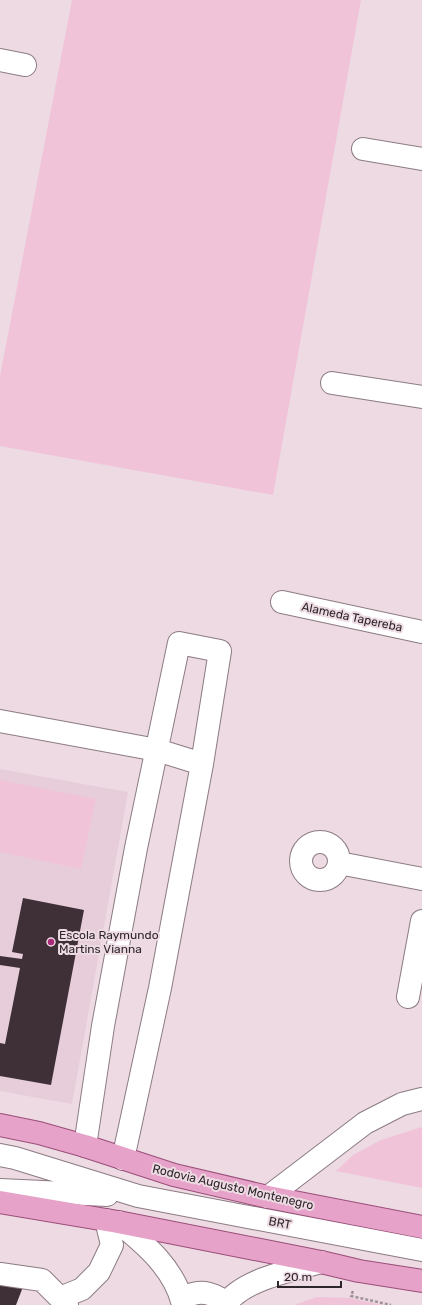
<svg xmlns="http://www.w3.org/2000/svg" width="422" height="1305" viewBox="0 0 422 1305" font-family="Rubik,sans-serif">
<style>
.built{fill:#e7cdd9}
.green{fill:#f0c3d9}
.building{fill:#3f3038}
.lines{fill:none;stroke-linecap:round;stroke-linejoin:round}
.minor-casing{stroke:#8c7b83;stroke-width:24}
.major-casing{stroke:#9a4e79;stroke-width:24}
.path{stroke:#a09299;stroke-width:2.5;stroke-dasharray:3 2;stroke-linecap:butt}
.minor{stroke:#fff;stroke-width:22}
.major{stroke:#e6a2c8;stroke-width:22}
.poi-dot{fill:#a92a79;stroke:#eddae3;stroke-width:1.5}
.labels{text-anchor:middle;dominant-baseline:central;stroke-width:4;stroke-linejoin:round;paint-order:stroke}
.street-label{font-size:12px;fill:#2d262a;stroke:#eddae3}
.poi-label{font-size:12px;fill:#2d262a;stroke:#eddae3;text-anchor:start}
</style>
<rect width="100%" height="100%" fill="#eddae3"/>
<!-- built -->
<path class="built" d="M0,769L128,792L72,1104L0,1091Z"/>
<!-- green -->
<path class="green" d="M72,0H361L273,495L0,446V376Z
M0,780L96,799L81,869L0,852Z
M422,1127V1188L336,1171L353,1155L381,1140Z
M317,1297L349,1298L383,1305H294Z"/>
<!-- building -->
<path class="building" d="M23,898L84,910L51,1085L0,1076V1043L5,1044L20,968L0,965V956L22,959L23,954L12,952Z
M0,1275L26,1279L16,1305H0Z"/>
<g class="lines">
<defs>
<path id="minor" d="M0,60L25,65
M363,149L422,159
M332,383L422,397
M282,602L422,632
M0,721L157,750L202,764
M301 861a19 19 0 1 1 38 0a19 19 0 1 1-38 0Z
M339,863L422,879
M408,997L422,921
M85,1146L103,1026L136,848L179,643L220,651L202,764L160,988L123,1159
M0,1155L15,1158L138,1196L422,1250
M0,1190L107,1195
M268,1197L365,1123L402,1104L422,1099
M118,1222C145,1244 175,1269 183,1305
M0,1274L42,1280L67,1305
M60,1298L82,1289L99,1272L112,1245L106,1220
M181,1298C201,1290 209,1291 227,1303
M225,1305C243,1279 291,1271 321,1262"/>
<path id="major" d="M0,1125L39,1133L85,1146L174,1175L268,1197L422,1227
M0,1202L118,1222L321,1262L359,1271L422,1281"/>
</defs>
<!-- minor casing -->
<use href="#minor" class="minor-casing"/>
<!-- major casing -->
<use href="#major" class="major-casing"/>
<!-- path -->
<path class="path" d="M353,1291L351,1296L391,1305"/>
<!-- minor -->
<use href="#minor" class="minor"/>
<!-- major -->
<use href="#major" class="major"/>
</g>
<!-- markers -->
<circle class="poi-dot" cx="51" cy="942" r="4"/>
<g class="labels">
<!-- street labels -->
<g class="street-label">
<text transform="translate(352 617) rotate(12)">Alameda Tapereba</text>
<text transform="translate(233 1187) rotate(13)">Rodovia Augusto Montenegro</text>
<text transform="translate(280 1223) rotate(11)">BRT</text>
</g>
<!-- poi labels -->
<g class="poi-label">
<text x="59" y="935">Escola Raymundo<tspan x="59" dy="14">Martins Vianna</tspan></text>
</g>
</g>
<!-- scale -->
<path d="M278 1281v6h63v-6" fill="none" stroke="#2d262a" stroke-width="2"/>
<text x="284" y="1281" font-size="12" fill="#2d262a" stroke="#eddae3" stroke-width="3" paint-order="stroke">20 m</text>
</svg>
